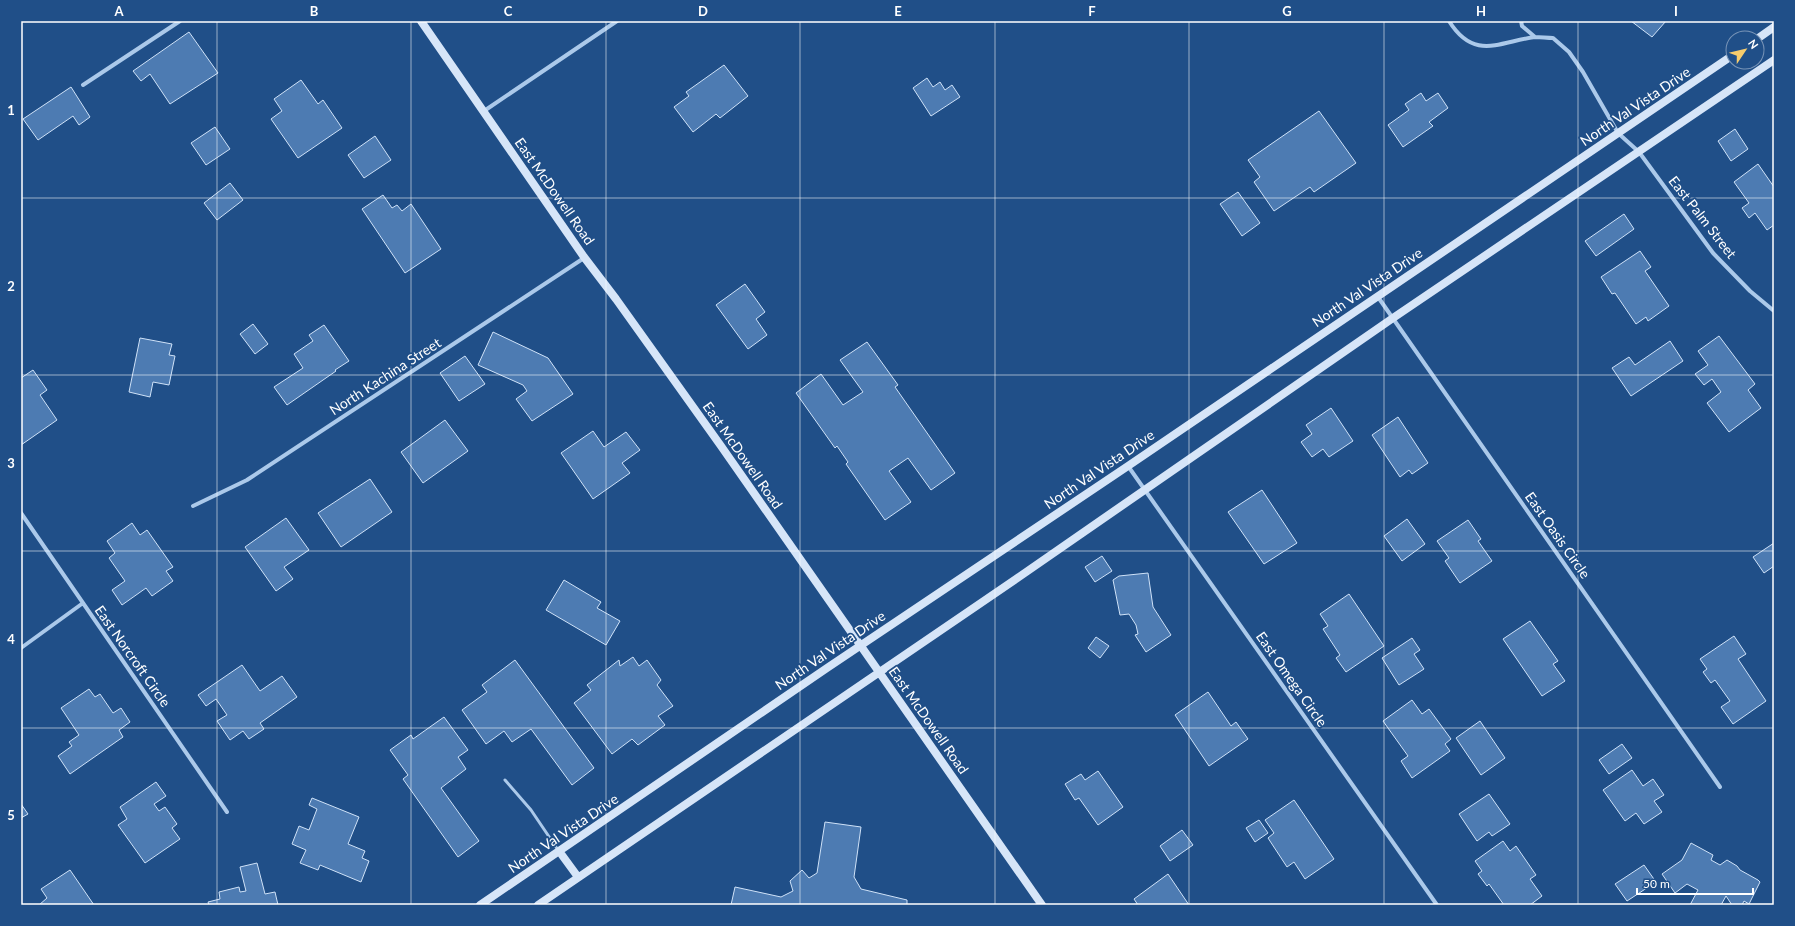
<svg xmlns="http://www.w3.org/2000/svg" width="1795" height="926" viewBox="0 0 1795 926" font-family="Lato,sans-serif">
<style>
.building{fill:#4d7bb2;stroke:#cfe2f8}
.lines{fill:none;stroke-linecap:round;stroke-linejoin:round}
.lane{stroke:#abc9ea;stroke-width:3}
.street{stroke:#abc9ea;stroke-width:4}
.secondary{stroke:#d6e5f8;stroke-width:8}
.grid{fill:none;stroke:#fff;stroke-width:1;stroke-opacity:0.55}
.labels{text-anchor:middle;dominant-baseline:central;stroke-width:3.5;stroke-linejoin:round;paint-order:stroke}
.street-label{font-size:14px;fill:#fff;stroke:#204f88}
.neatline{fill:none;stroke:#fff;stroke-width:1.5}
.grid-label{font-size:13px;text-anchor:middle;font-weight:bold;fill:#fff}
</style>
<rect width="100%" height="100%" fill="#204f88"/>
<!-- building -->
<path class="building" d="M1631,21H1666L1652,37Z
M189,32L218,73L170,104L150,74L141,81L133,71Z
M724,65L748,96L720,118L716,114L693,132L674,107L689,96L686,92Z
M927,78L933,87L940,82L945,90L952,85L960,97L931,116L913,88Z
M301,80L318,104L323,100L342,128L298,158L271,119L282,111L274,99Z
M71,87L90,117L79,125L73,116L38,140L23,119Z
M1421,93L1426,101L1438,93L1448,108L1429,122L1433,126L1403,147L1388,125L1409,110L1405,104Z
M1319,111L1356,163L1314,192L1310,187L1274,211L1254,182L1260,177L1248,160Z
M215,127L230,149L206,165L191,143Z
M1735,129L1748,149L1731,161L1718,141Z
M375,136L391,160L364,178L348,155Z
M1758,164L1774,187V225L1767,230L1755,213L1749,218L1742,208L1749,203L1734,182Z
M230,183L243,200L217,220L204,203Z
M1238,192L1260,223L1242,236L1220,204Z
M383,195L392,208L397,205L402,211L411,204L441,249L405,273L362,209Z
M1624,214L1634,229L1596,256L1585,241Z
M1640,251L1651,267L1645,271L1669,306L1648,321L1646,317L1636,324L1615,293L1612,294L1601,277Z
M745,284L765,312L756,319L767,335L748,349L716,305Z
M253,324L268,344L255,354L240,334Z
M324,325L349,361L335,370L336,371L287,405L274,387L303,368L294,354L313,341L309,335Z
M493,332L548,358L573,394L532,421L516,399L527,391L523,385L478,365Z
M1719,336L1755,384L1748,390L1761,408L1729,432L1707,403L1721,392L1712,379L1704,385L1695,374L1708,365L1698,351Z
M140,338L172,344L169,355L175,356L169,385L153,382L150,397L129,392Z
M1670,341L1683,361L1631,396L1612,368L1629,357L1635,365Z
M867,342L898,385L895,387L955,473L931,490L908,458L889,471L911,502L885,520L846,464L848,462L837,446L835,448L796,393L821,374L843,405L863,392L840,360Z
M465,356L485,384L459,401L440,373Z
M33,370L47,390L40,395L57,420L21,445V378Z
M1331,408L1353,441L1329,457L1323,449L1312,457L1301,442L1312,434L1306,425Z
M1398,417L1428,463L1412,474L1409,470L1400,477L1372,435Z
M445,420L468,451L423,483L401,452Z
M593,431L604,447L626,432L640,450L622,463L630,473L593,499L561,453Z
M370,479L392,512L341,547L318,513Z
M1262,490L1297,543L1264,564L1228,512Z
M286,518L309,550L284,567L293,579L276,591L245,547Z
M1407,519L1425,544L1402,561L1384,536Z
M1468,520L1481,539L1478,541L1492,561L1460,583L1445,561L1449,558L1437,541Z
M132,523L140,535L147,530L173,567L166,571L173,581L152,596L146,588L122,605L112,590L125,581L109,558L115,553L107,541Z
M1774,543V566L1764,573L1753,557Z
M1102,556L1112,571L1095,582L1085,567Z
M1148,573L1153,607L1171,635L1146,652L1135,635L1138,634L1136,625L1129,614L1120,615L1113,580L1119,576Z
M564,580L601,602L597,608L620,621L606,645L546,610Z
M1349,594L1384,646L1346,672L1336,658L1340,655L1323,629L1328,626L1320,614Z
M1530,621L1558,661L1553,664L1565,681L1542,696L1503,639Z
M1734,636L1746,654L1738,659L1766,701L1733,724L1721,707L1730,701L1715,680L1711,683L1703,672L1707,669L1700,659Z
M1096,637L1109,646L1100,658L1088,648Z
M1412,638L1420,650L1414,654L1424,669L1399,685L1382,658Z
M633,657L639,666L647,660L661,680L657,685L673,706L658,716L665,725L638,745L632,739L612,754L574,703L591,690L587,685L619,660L620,666Z
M515,660L594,768L572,785L531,729L512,742L504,731L486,744L462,710L487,692L482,685Z
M242,665L260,691L282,676L297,697L260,723L264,729L249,739L243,731L230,740L217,721L227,715L216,699L206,706L198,695Z
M89,689L95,697L100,694L113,713L121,708L130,722L119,730L123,737L70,774L58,756L72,746L69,742L79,735L61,708Z
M1208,692L1231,726L1236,722L1248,739L1209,766L1175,715Z
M1412,700L1422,714L1429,709L1451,739L1445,744L1450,751L1412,778L1401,761L1408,756L1383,721Z
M444,717L468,750L458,757L466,769L441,788L479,841L458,857L403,779L408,775L390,750L411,735L413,739Z
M1480,721L1505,758L1481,775L1456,738Z
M1622,744L1632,758L1609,774L1599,760Z
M1632,770L1643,786L1653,779L1664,795L1654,801L1662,812L1644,824L1636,813L1625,821L1603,790Z
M1098,771L1123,807L1098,825L1079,798L1075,800L1065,784L1081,774L1085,780Z
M156,782L166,796L154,804L159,811L165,807L177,824L172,828L180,839L145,863L118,825L127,819L120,807Z
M1489,794L1510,824L1492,836L1489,832L1477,841L1459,814Z
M312,798L359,817L348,844L365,851L362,858L369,861L361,882L320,865L318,870L300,863L306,850L292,844L299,826L309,830L317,809L309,805Z
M1294,800L1334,859L1305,879L1294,862L1287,867L1268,838L1274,833L1265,820Z
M21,804L28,814L21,818Z
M1259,820L1268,833L1255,842L1246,828Z
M825,822L861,827L854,877L861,889L907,900V905H731L735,887L781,897L793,891L790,881L802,870L809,878L817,873Z
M1182,830L1193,845L1170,861L1160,846Z
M1503,841L1510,851L1516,846L1536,875L1530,879L1542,896L1530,905H1504L1489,884L1487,886L1478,874L1482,871L1475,861Z
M1691,843L1713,855L1711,860L1720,865L1727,860L1737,866L1740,870L1758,880L1760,882L1749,904L1744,901L1742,905H1732L1726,896L1721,905H1690L1698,890L1687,884L1675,893L1662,874L1682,860Z
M257,863L265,894L275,892L278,905H209L208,902L220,899L219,892L239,887L240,892L246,891L240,867Z
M1644,865L1656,882L1627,901L1615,884Z
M70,870L94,905H39L47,898L41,889Z
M1168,874L1189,905H1138L1134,899Z"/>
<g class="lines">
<!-- lane -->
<path class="lane" d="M505,780L531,810L558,850"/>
<!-- street -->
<path class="street" d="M1449,21C1474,61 1499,42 1535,37C1541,37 1547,38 1553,38L1569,52L1583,72L1618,133L1639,152L1713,253L1750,291L1774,311
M1521,21L1522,26L1535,37
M83,85L180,21
M484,111L617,21
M1378,297L1720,787
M1128,466L1437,905
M193,506L247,480L584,258
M21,513L227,812
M21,648L83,603"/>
<!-- secondary -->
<path class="secondary" d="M421,21L584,257L616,299L721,446L1042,905
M1757,39L1774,27
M559,851L578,877
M480,905L827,668L1128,466L1733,55
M538,905L1016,579L1393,318L1774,60"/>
</g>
<!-- grid -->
<path class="grid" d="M217,21V905M411,21V905M606,21V905M800,21V905M995,21V905M1189,21V905M1384,21V905M1578,21V905M21,198H1774M21,375H1774M21,551H1774M21,728H1774"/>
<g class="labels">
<!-- street labels -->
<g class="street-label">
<text transform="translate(1635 106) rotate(-34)">North Val Vista Drive</text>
<text transform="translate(555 191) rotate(55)">East McDowell Road</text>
<text transform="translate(1703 217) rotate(52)">East Palm Street</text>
<text transform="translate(1367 287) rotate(-34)">North Val Vista Drive</text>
<text transform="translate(385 376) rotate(-33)">North Kachina Street</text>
<text transform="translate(743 455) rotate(55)">East McDowell Road</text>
<text transform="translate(1099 469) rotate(-34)">North Val Vista Drive</text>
<text transform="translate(1558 535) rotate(55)">East Oasis Circle</text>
<text transform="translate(830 650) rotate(-34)">North Val Vista Drive</text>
<text transform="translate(133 656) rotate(55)">East Norcroft Circle</text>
<text transform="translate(1292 679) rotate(55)">East Omega Circle</text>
<text transform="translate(929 720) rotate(55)">East McDowell Road</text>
<text transform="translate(563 833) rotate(-34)">North Val Vista Drive</text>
</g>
</g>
<!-- border -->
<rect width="1795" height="926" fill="none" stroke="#204f88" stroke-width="44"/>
<!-- north arrow -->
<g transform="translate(1745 50) rotate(55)"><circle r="19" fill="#204f88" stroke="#7995b8"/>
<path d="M0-3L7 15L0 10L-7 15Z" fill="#f7cc6c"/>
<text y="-6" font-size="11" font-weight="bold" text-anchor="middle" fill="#ffffff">N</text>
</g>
<!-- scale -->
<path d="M1637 888v6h116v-6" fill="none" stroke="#ffffff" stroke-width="2"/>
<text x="1643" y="888" font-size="12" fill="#ffffff" stroke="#204f88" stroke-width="3" paint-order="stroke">50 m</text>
<rect x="22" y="22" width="1751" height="882" class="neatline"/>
<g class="grid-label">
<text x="119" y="16">A</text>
<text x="314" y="16">B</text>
<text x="508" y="16">C</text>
<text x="703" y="16">D</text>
<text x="898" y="16">E</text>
<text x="1092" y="16">F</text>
<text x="1287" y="16">G</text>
<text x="1481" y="16">H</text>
<text x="1676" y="16">I</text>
<text x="11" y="115">1</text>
<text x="11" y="291">2</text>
<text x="11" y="468">3</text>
<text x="11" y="644">4</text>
<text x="11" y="820">5</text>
</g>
</svg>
